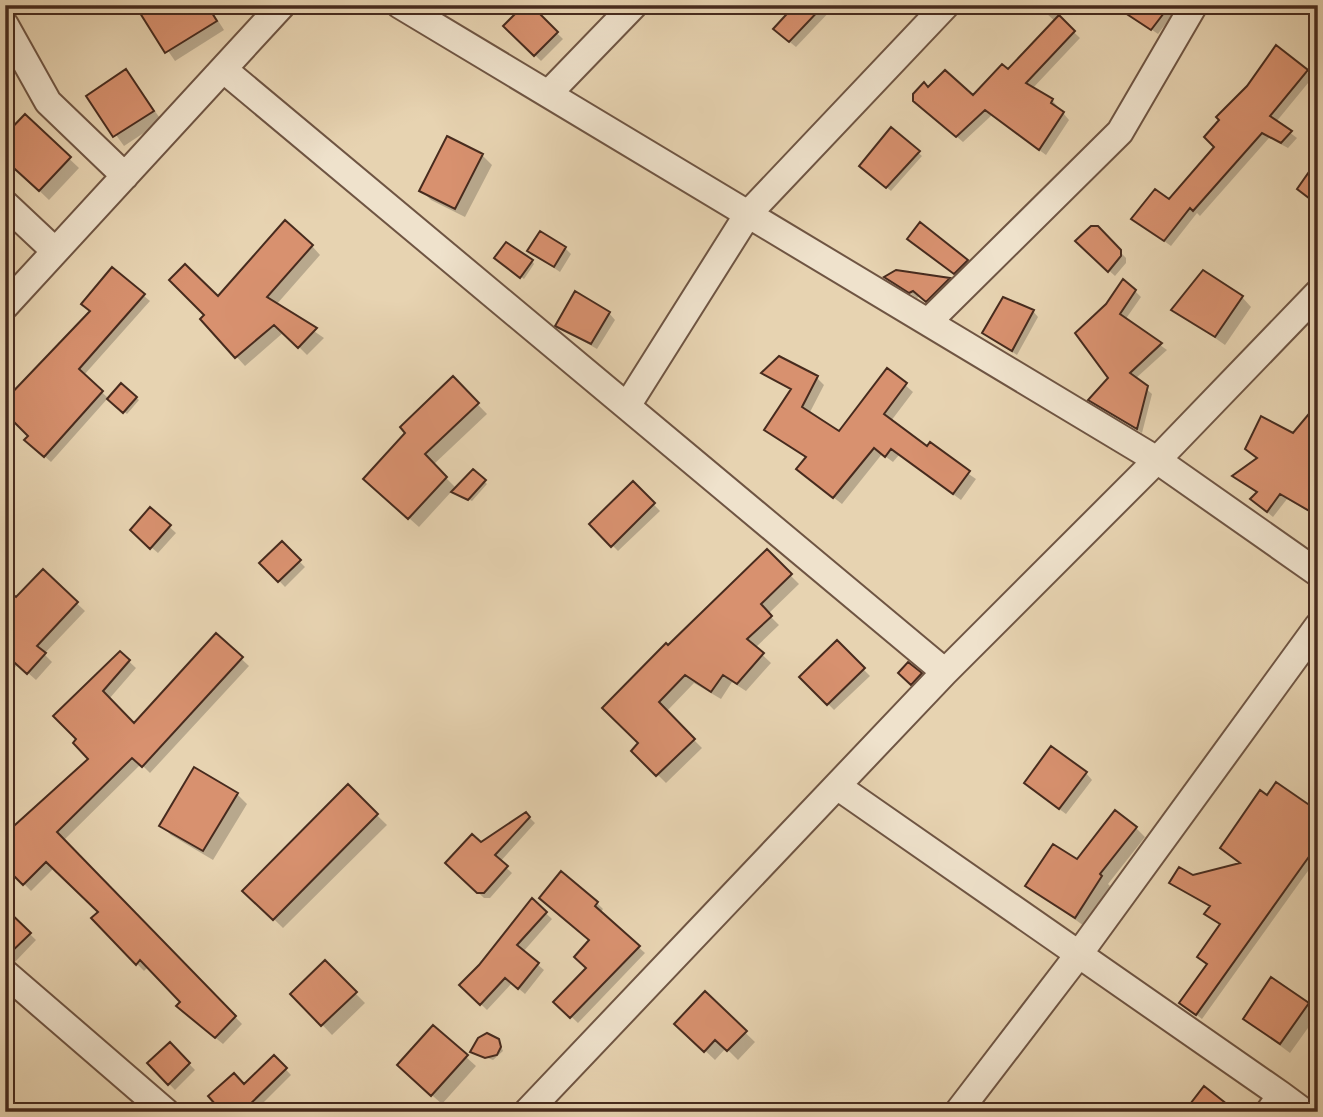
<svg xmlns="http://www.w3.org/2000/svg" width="1323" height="1117" viewBox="0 0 1323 1117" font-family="Alegreya,serif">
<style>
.shadow{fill:#0003}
.building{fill:#d8916f;stroke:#472b1e;stroke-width:2}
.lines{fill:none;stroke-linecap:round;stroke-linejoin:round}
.street-casing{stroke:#6f5543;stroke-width:30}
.street{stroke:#efe2cc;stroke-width:26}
</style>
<rect width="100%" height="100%" fill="#e7d3b1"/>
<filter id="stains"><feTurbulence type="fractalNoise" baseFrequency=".00286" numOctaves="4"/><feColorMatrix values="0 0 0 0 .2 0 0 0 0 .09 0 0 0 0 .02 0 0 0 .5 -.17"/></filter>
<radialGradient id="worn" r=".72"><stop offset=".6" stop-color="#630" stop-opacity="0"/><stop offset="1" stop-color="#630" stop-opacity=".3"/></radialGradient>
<!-- shadow -->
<path class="shadow" d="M145,5H208L224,30L175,61L142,13L148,10Z
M528,5L563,39L541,61L506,26Z
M591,5H613L607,18Z
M797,5H830L833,8L796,47L781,35Z
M1037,5H1062L1065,8L1058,17L1080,38L1032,89L1052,100L1069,120L1046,155L992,115L963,142L921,107L928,89L973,98L1008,72L1056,22Z
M1116,5H1176L1178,8L1158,34Z
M1276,47L1313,77L1276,122L1297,138L1288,148L1269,138L1200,216L1197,213L1171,246L1133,219L1170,201L1216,147L1248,87Z
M126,71L162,121L124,146L88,96Z
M25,117L79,168L49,200L5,158Z
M891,129L922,156L891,191L865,170L885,141L882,138Z
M482,155L492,165L465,217L431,200L421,190Z
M920,225L973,267L961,279L915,245Z
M1097,228L1126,258V263L1115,276L1083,247Z
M312,246L320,255L276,305L324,338L307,355L284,332L245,366L202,319L218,299Z
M565,248L571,254L560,272L529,251Z
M499,260L532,261L534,264L524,279Z
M112,269L150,301L84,375L109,399L121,386L139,400L127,414L108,398L51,462L33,446Z
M896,271L949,279L955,285L933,307L920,296L917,298L886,278Z
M1135,291L1141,297L1125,320L1167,350L1135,379L1152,394L1142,433L1091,400L1110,378L1107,305Z
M1242,297L1251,307L1225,345L1174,309Z
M1033,311L1038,317L1017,355L984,333Z
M609,313L615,320L597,349L557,326Z
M888,370L913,392L891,421L976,479L961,500L899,455L893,462L882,454L842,504L806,476L807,458L766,430L792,391L763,373L817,378L824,385L809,414L840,433Z
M453,379L487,414L433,465L457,489L473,471L487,484L472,501L452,491L419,527L375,488Z
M1318,406V517L1287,499L1273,517L1252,499L1258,493L1240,481L1293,435Z
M633,483L660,511L618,551L591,524Z
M151,510L176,533L158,553L138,536Z
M282,544L305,567L285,587L262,563Z
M767,552L799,584L768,614L779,625L755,648L771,663L746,691L732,682L721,699L694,683L666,712L702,748L666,783L634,751L641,743L668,648Z
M43,572L85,611L44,654L52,662L36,680L18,664L5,679V590L16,600Z
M217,636L249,666L150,773L141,764L63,841L242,1024L223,1044L185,1013L182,1002L148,967L144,971L93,918L100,912L54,868L31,891L5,864L90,759L75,743L120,653L136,668L109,699L134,725Z
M837,643L870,676L834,710L802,677Z
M908,664L923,677L915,686L900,673Z
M1086,773L1092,780L1066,814L1032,789Z
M348,787L387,825L283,928L245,891Z
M237,794L247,804L213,860L171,835L161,826Z
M1268,797L1318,813V857L1202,1019L1181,1003L1209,965L1222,926L1207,914L1211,908L1171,882L1242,864Z
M526,814L535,823L500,862L512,873L490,898H484L447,863Z
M1136,828L1145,837L1108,884L1110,886L1084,926L1028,885Z
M532,900L552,919L523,952L544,970L525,994L512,983L487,1010L461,985Z
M597,903L603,909L600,913L645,953L578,1023L556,1002L588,968L591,941L547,904Z
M10,915L36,940L14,963L5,966V919Z
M325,963L365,1003L332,1035L293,994Z
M705,994L755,1042L738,1060L726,1048L715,1060L677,1024Z
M1308,1004L1318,1014L1290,1053L1245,1019Z
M499,1041L503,1051L493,1060L472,1052Z
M170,1044L195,1070L175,1090L150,1064Z
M274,1057L291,1075L254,1112H225Z
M466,1057L476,1066L442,1104L409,1075Z"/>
<!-- building -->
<path class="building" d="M152,5H207L217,21L165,53L140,13Z
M524,5H531L558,32L534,56L503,26Z
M795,5H824L789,42L773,29Z
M1113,5H1170L1151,30Z
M1059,15L1075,31L1026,83L1053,99L1051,103L1064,112L1039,150L985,110L956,137L913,101V94L924,82L928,87L945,70L973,95L1002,64L1008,69Z
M1276,45L1308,70L1270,116L1292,131L1281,143L1262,133L1193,211L1190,208L1164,241L1131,219L1155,189L1169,199L1214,147L1204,137L1219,120L1216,117L1247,86Z
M126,69L154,111L113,137L86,96Z
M25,114L71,157L39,191L5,160V135Z
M891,127L920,151L886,188L859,166Z
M447,136L483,154L455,209L419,191Z
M1318,159V205L1297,189Z
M285,220L313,245L267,297L317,328L298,348L274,325L235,358L200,319L204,315L169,280L185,264L218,296Z
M920,222L968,260L954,274L907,239Z
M1091,226H1098L1121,250V256L1108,272L1075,241Z
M540,231L566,247L554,267L527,251Z
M506,242L533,260L520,278L494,258Z
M112,267L145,294L79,369L103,391L44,457L24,440L28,436L5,413V400L90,311L81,304Z
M896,270L950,278L926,302L913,291L909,293L884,277Z
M1203,270L1243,296L1215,337L1171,310Z
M1123,279L1136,290L1120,314L1162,343L1130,373L1148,386L1137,429L1088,400L1108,378L1075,333L1106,304Z
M575,291L610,312L591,344L555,326Z
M1003,297L1034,310L1012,351L982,333Z
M779,356L818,376L802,407L839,431L887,368L907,383L884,414L927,446L930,442L970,471L953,494L891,449L885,457L874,448L833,498L796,469L806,457L764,430L791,389L761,373Z
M453,376L479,403L425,454L447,477L408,519L363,479L405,433L400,427Z
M121,383L137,397L123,413L107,399Z
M1318,403V516L1280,494L1267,512L1250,499L1257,492L1232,476L1257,458L1245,449L1261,416L1293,433Z
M473,469L486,480L468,500L451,492Z
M633,481L655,503L611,547L589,524Z
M150,507L171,525L150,549L130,530Z
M282,541L301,560L278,582L259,563Z
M767,549L792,574L761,604L772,616L747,639L764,653L737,684L723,675L711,692L685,675L659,702L695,739L656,776L631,751L638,743L602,708L666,643L668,645Z
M43,569L78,602L37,646L46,653L27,674L5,654V588L16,597Z
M216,633L243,657L142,767L132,758L57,832L236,1016L215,1038L176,1006L180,1002L140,960L136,965L91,918L98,912L46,862L23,885L5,867V834L88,759L73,743L76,739L53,716L120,651L130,660L103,691L134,723Z
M837,640L865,668L827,705L799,677Z
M908,662L922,673L911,685L898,673Z
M1051,746L1087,772L1059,809L1024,783Z
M194,767L238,793L203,851L159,826Z
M1276,782L1318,811V844L1196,1015L1179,1003L1207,964L1197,957L1220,924L1204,914L1210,906L1169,883L1179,867L1193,875L1240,863L1220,848L1260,790L1267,795Z
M348,784L378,814L273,920L242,891Z
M1115,810L1137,827L1100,874L1102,876L1075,918L1025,886L1053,844L1077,859Z
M526,812L530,817L495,855L508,866L484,893H477L445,863L472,834L481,842Z
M561,871L598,902L595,906L640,946L570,1018L553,1002L586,968L574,957L589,940L539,898Z
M532,898L547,912L517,945L539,963L518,989L505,978L480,1005L459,985L479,965Z
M5,908L31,933L5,958Z
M325,960L357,992L321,1026L290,994Z
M1271,977L1309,1003L1280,1044L1243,1019Z
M705,991L747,1031L727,1051L715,1040L704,1052L674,1024Z
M433,1025L468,1055L431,1096L397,1065Z
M487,1033L499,1039L501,1047L497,1055L485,1058L470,1052L478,1038Z
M170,1042L190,1063L168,1085L147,1063Z
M274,1055L287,1068L242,1112H222L208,1096L234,1073L244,1084Z
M1204,1086L1237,1112H1184Z"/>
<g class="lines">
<defs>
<path id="street" d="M400,5L1157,460L1318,573
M5,25L48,102L125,176
M223,69L945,672L1157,460L1318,293
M548,94L634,5
M5,204L55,251
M5,306L282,5
M928,322L1120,132L1194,5
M627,406L748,214L946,5
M837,786L1281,1095L1269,1112
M5,973L166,1112
M1281,1095L1304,1112
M527,1112L945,672
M958,1112L1079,954L1318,626"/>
</defs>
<!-- street casing -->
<use href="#street" class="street-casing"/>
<!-- street -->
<use href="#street" class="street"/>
</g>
<!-- margin -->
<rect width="1323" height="1117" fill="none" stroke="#e7d3b1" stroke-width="28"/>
<rect x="7" y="7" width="1309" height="1103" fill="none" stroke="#472b1e" stroke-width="3.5"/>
<rect x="14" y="14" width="1295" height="1089" fill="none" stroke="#472b1e" stroke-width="2"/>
<rect width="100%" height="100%" filter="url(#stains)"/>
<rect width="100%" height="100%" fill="url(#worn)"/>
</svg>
